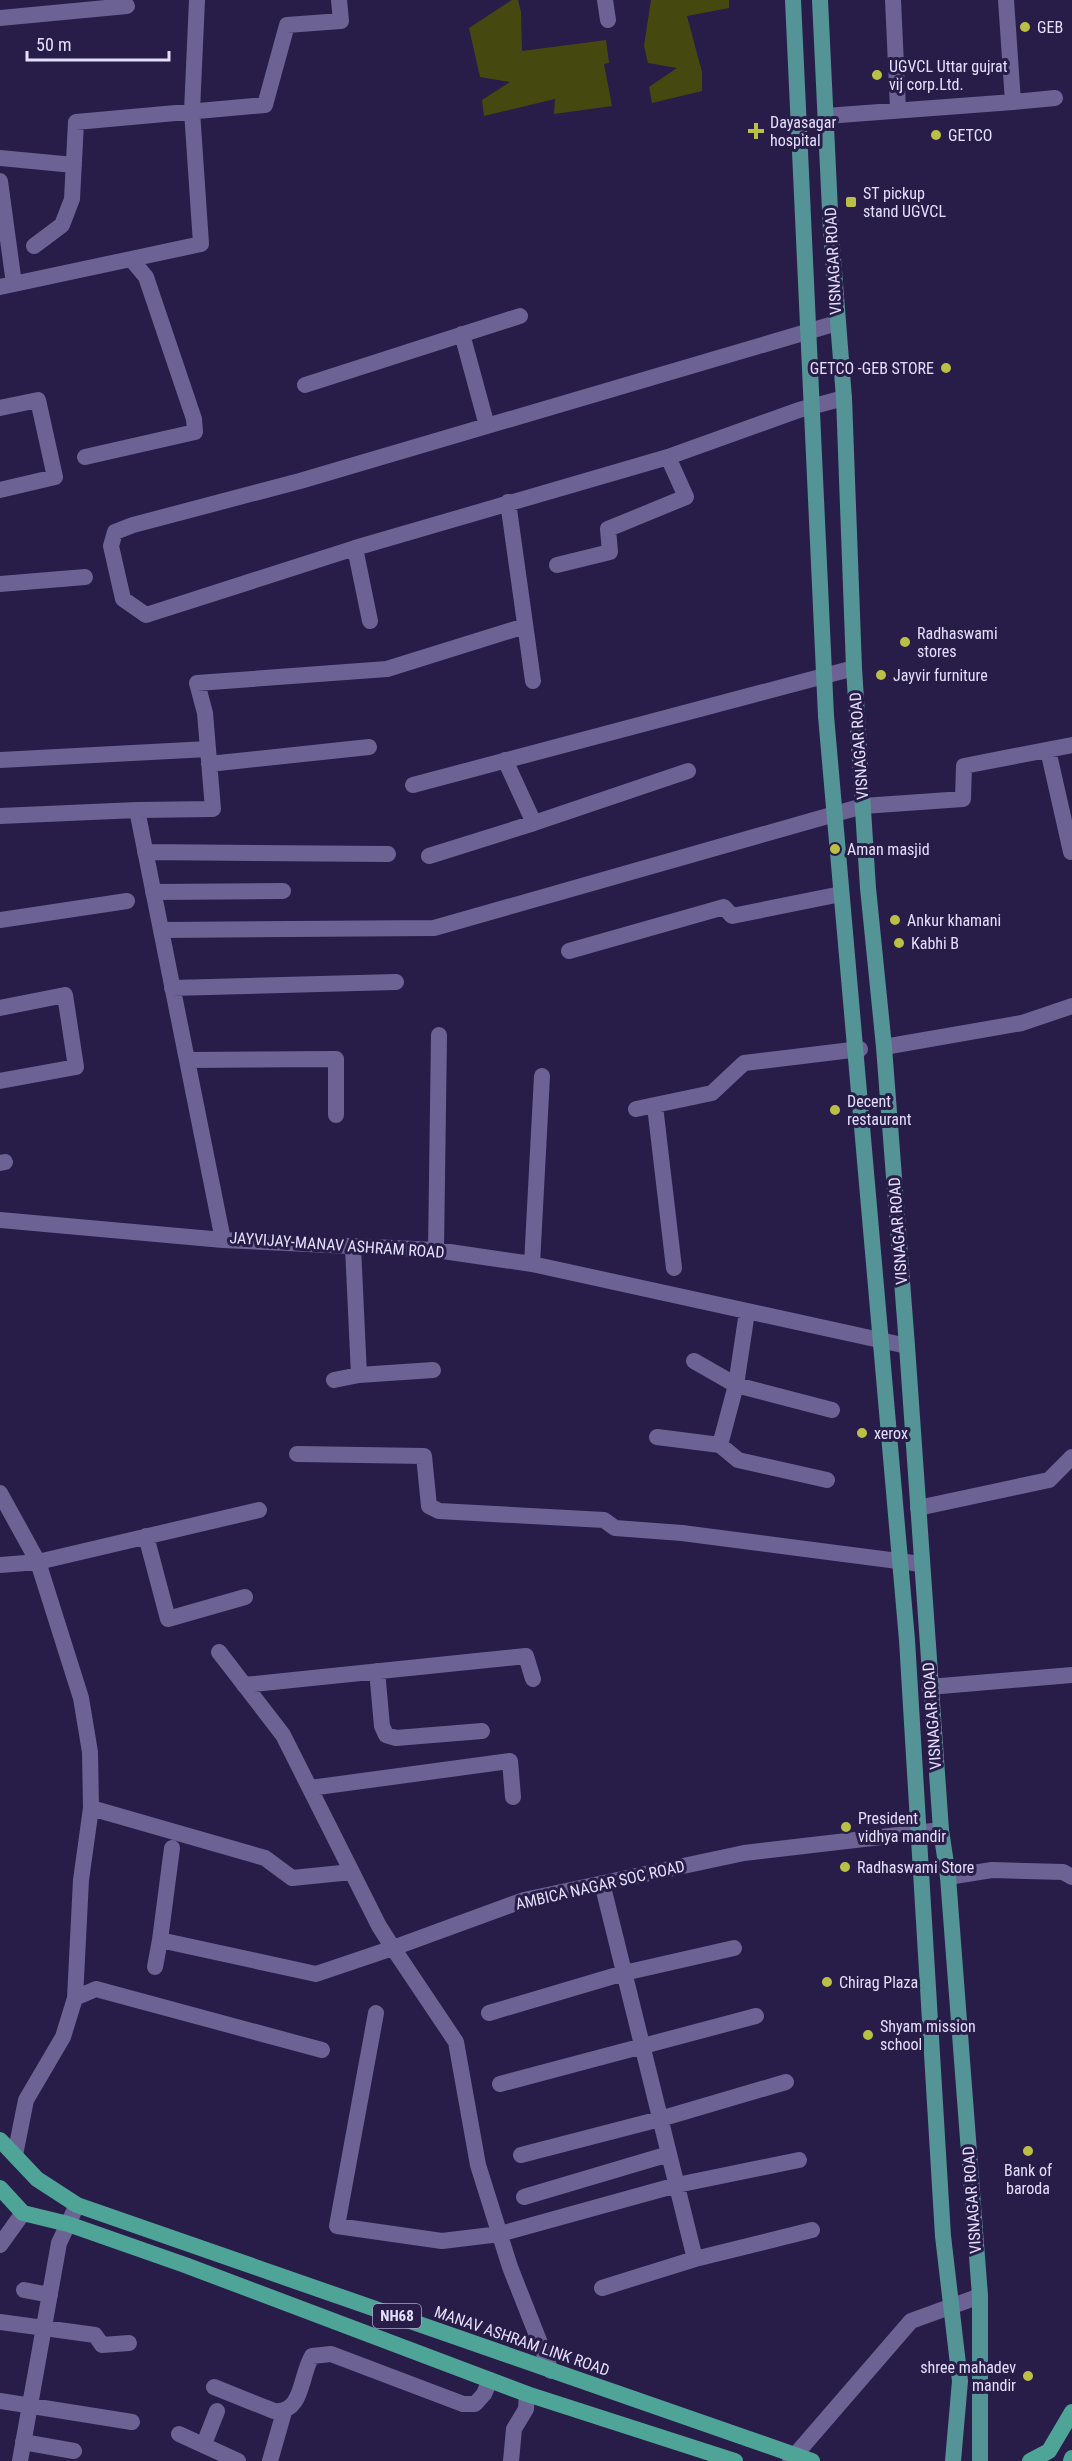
<svg xmlns="http://www.w3.org/2000/svg" width="1072" height="2461" viewBox="0 0 1072 2461" font-family="'Roboto Condensed',sans-serif">
<style>
.building{fill:#46490f}
.lines{fill:none;stroke-linecap:round;stroke-linejoin:round}
.minor{stroke:#6c6294;stroke-width:16}
.primary{stroke:#559496;stroke-width:16}
.trunk{stroke:#4ea597;stroke-width:16}
.poi-dot{fill:#bac046;stroke:#281c48;stroke-width:2}
.labels{text-anchor:middle;dominant-baseline:central;stroke-width:6;stroke-linejoin:round;paint-order:stroke}
.shield{fill:#281c48;stroke:#aca4c6;stroke-width:1.5}
.shield-label{font-size:15px;font-weight:bold;fill:#e4dffc}
.poi-label{font-size:16px;fill:#e4dffc;stroke:#281c48;text-anchor:start}
.street-label{font-size:16px;fill:#e4dffc;stroke:#281c48}
</style>
<rect width="100%" height="100%" fill="#281c48"/>
<!-- building -->
<path class="building" d="M512,0H518L521,12L522,51L606,40L609,63L604,64L612,106L554,114L555,99L484,116L482,100L510,82L480,77L469,28Z
M651,0H729V8L687,16L702,72V91L652,103L649,87L677,68L648,63L644,46Z"/>
<g class="lines">
<!-- minor -->
<path class="minor" d="M605,0L608,20
M893,0L898,109
M0,18L127,6
M1013,102L1055,98
M826,116L1013,102L1006,0
M0,158L74,165
M0,181L14,284
M34,246L62,225L72,199L76,122L265,105L287,25L341,21L339,0
M131,259L201,244L192,111L197,0
M0,287L131,259L146,277L194,419L195,432L85,457
M462,334L487,426
M305,385L520,316
M0,408L38,400L55,477L0,490
M508,502L533,681
M355,548L668,457
M557,565L610,552L608,529L686,497L668,457L799,410L844,398
M0,584L85,577
M370,621L355,548L146,615L123,599L111,546L115,532L133,525L300,481L837,323
M1048,750L1071,852
M0,760L208,749
M505,760L534,823L688,771
M209,764L369,747
M413,785L854,668
M137,810L213,809L205,713L197,683L387,669L525,626
M0,816L137,810L223,1240
M145,852L388,854
M429,856L534,823
M153,892L283,891
M0,920L127,901
M161,930L434,928L863,806L963,799L964,766L1072,745
M569,951L724,907L732,916L841,894
M172,988L396,982
M0,1008L65,995L76,1067L0,1081
M884,1047L1022,1023L1072,1006
M187,1060L336,1059V1115
M655,1106L674,1268
M636,1109L712,1093L744,1063L860,1049
M0,1163L5,1162
M0,1220L223,1240L436,1250L532,1264L907,1346
M353,1247L359,1375L433,1370
M436,1250L439,1035
M532,1264L542,1076
M694,1361L736,1385L747,1312
M334,1380L359,1375
M657,1437L720,1445L738,1460L827,1480
M720,1445L736,1385L832,1410
M297,1454L424,1456L429,1506L439,1511L604,1520L615,1528L682,1533L921,1564
M0,1493L38,1562L81,1698L90,1752L91,1808L81,1880L75,1998L63,2037L26,2100L15,2155
M918,1508L1049,1480L1072,1457
M146,1536L168,1619L245,1597
M0,1565L38,1562L259,1510
M219,1652L283,1735L379,1926L393,1948L524,1900L744,1853L941,1830
M377,1671L382,1726L386,1735L396,1738L482,1731
M244,1685L526,1656L533,1679
M929,1687L1072,1675
M310,1788L510,1761L513,1797
M91,1808L265,1858L292,1878L352,1872
M172,1848L160,1940L316,1974L393,1948L456,2042L478,2165L510,2267L551,2371
M948,1877L992,1870L1063,1872L1072,1877
M155,1967L160,1940
M75,1998L96,1989L322,2050
M376,2013L337,2226L442,2241L500,2234L677,2185L799,2160
M489,2013L624,1973L734,1948
M500,2084L756,2016
M521,2155L660,2119L786,2082
M524,2197L669,2154
M0,2245L23,2213
M695,2259L812,2230
M602,2288L695,2259L602,1883
M24,2290L50,2295
M0,2322L95,2335L102,2345L129,2343
M214,2387L274,2411C303,2414 300,2376 312,2356L331,2354L463,2404H475L484,2394L490,2380
M0,2401L132,2422
M179,2434L238,2461
M23,2442L74,2451
M204,2444L217,2411
M20,2461L59,2243L77,2205
M270,2461L284,2412
M511,2461L514,2429L526,2409L527,2394
M790,2461L911,2321L980,2296"/>
<!-- primary -->
<path class="primary" d="M793,0L826,716L907,1640L943,2236L960,2381L953,2461
M820,0L831,232L844,398L854,668L868,888L884,1047L907,1346L941,1830L948,1877L980,2296V2461"/>
<!-- trunk -->
<path class="trunk" d="M0,2140L37,2179L77,2205L812,2461
M0,2188L23,2213L68,2224L185,2265L527,2394L735,2461
M1030,2461L1049,2451L1072,2412
M1071,2461L1072,2458"/>
</g>
<!-- markers -->
<g class="poi-dot">
<circle cx="1025" cy="27" r="6"/>
<circle cx="877" cy="75" r="6"/>
<path d="M753 122h6v6h6v6h-6v6h-6v-6h-6v-6h6z"/>
<circle cx="936" cy="135" r="6"/>
<rect x="845" y="196" width="12" height="12" rx="3"/>
<circle cx="946" cy="368" r="6"/>
<circle cx="905" cy="642" r="6"/>
<circle cx="881" cy="675" r="6"/>
<circle cx="835" cy="849" r="6"/>
<circle cx="895" cy="920" r="6"/>
<circle cx="899" cy="943" r="6"/>
<circle cx="835" cy="1110" r="6"/>
<circle cx="862" cy="1433" r="6"/>
<circle cx="846" cy="1827" r="6"/>
<circle cx="845" cy="1867" r="6"/>
<circle cx="827" cy="1982" r="6"/>
<circle cx="868" cy="2035" r="6"/>
<circle cx="1028" cy="2151" r="6"/>
<circle cx="1028" cy="2376" r="6"/>
</g>
<g class="labels">
<!-- shield labels -->
<rect class="shield" x="373" y="2304" width="48" height="24" rx="4.5"/>
<g class="shield-label">
<text x="397" y="2316">NH68</text>
</g>
<!-- poi labels -->
<g class="poi-label">
<text x="1037" y="27">GEB</text>
<text x="889" y="66">UGVCL Uttar gujrat<tspan x="889" dy="18">vij corp.Ltd.</tspan></text>
<text x="770" y="122">Dayasagar<tspan x="770" dy="18">hospital</tspan></text>
<text x="948" y="135">GETCO</text>
<text x="863" y="193">ST pickup<tspan x="863" dy="18">stand UGVCL</tspan></text>
<text x="934" y="368" text-anchor="end">GETCO -GEB STORE</text>
<text x="917" y="633">Radhaswami<tspan x="917" dy="18">stores</tspan></text>
<text x="893" y="675">Jayvir furniture</text>
<text x="847" y="849">Aman masjid</text>
<text x="907" y="920">Ankur khamani</text>
<text x="911" y="943">Kabhi B</text>
<text x="847" y="1101">Decent<tspan x="847" dy="18">restaurant</tspan></text>
<text x="874" y="1433">xerox</text>
<text x="858" y="1818">President<tspan x="858" dy="18">vidhya mandir</tspan></text>
<text x="857" y="1867">Radhaswami Store</text>
<text x="839" y="1982">Chirag Plaza</text>
<text x="880" y="2026">Shyam mission<tspan x="880" dy="18">school</tspan></text>
<text x="1028" y="2170" text-anchor="middle">Bank of<tspan x="1028" dy="18">baroda</tspan></text>
<text x="1016" y="2367" text-anchor="end">shree mahadev<tspan x="1016" dy="18">mandir</tspan></text>
</g>
<!-- street labels -->
<g class="street-label">
<text transform="translate(833 261) rotate(-93)">VISNAGAR ROAD</text>
<text transform="translate(859 746) rotate(-94)">VISNAGAR ROAD</text>
<text transform="translate(898 1231) rotate(-94)">VISNAGAR ROAD</text>
<text transform="translate(337 1245) rotate(4)">JAYVIJAY-MANAV ASHRAM ROAD</text>
<text transform="translate(932 1716) rotate(-94)">VISNAGAR ROAD</text>
<text transform="translate(600 1885) rotate(-13)">AMBICA NAGAR SOC ROAD</text>
<text transform="translate(972 2200) rotate(-94)">VISNAGAR ROAD</text>
<text transform="translate(522 2341) rotate(19)">MANAV ASHRAM LINK ROAD</text>
</g>
</g>
<!-- scale -->
<path d="M27 51v9h142v-9" fill="none" stroke="#e4dffc" stroke-width="3"/>
<text x="36" y="51" font-size="18" fill="#e4dffc" stroke="#281c48" stroke-width="4.5" paint-order="stroke">50 m</text>
</svg>
